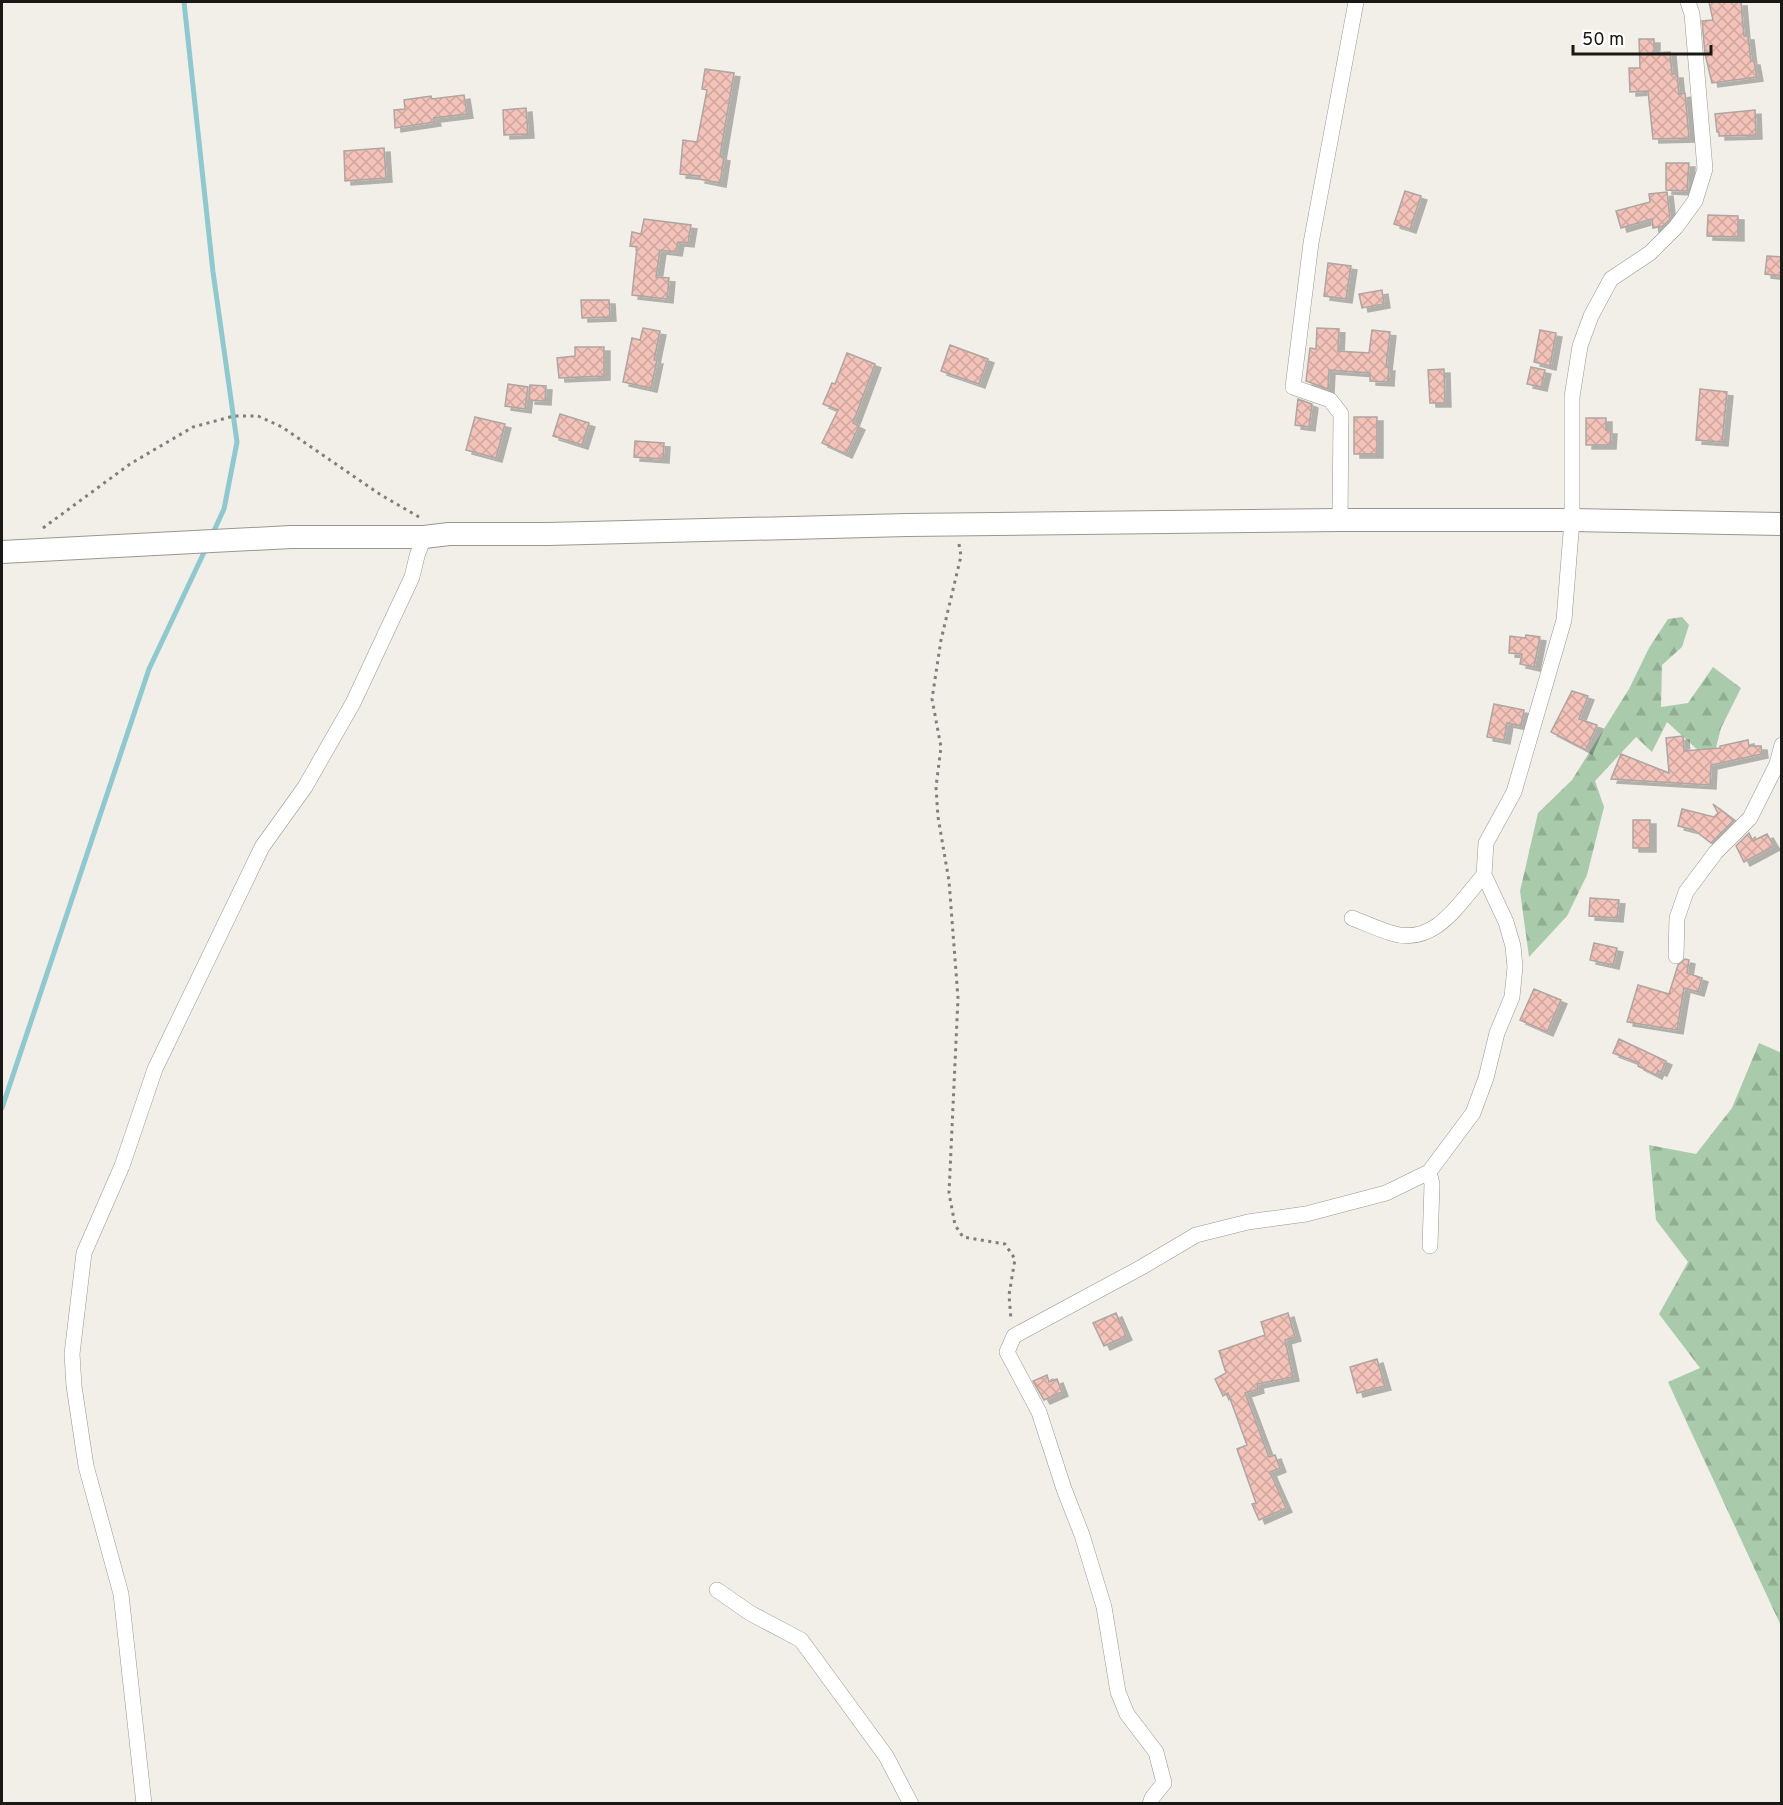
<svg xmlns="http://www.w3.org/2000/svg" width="1783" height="1805" viewBox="0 0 1783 1805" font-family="Overpass,sans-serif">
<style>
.forest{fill:url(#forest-firs)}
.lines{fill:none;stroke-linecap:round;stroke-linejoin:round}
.stream{stroke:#90c8d0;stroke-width:5}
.building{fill:url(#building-cross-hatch);stroke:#afa5a3;stroke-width:1.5;filter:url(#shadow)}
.street-casing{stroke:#99978f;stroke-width:16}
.secondary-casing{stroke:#99978f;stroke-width:24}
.path{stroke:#817f7a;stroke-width:3;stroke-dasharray:3 4.5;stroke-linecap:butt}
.street{stroke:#fff;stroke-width:15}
.secondary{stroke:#fff;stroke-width:22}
</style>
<defs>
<pattern id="forest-firs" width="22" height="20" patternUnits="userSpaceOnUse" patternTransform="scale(1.5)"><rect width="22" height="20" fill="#a9cbab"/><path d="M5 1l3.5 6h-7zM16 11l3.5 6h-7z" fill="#91ae92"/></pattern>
<pattern id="building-cross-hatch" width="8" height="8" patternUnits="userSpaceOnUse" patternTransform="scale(1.5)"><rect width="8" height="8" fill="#f3c2b8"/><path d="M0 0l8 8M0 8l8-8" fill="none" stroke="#d0a69d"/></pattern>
<filter id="shadow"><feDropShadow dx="6" dy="4" stdDeviation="0" flood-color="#0004"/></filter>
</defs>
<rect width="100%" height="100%" fill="#f1efe7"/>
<!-- forest -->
<path class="forest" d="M1682,617L1689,625L1682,647L1662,665L1661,707L1688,703L1713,667L1741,688L1721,728L1712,763L1667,722L1652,752L1636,737L1595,781L1604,807L1587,875L1567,916L1529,957L1520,891L1538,813L1572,780L1629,689L1649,648L1668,619Z
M1759,1043L1782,1053L1781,1626L1668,1382L1700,1368L1659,1314L1688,1262L1656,1220L1649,1145L1696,1154L1732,1108Z"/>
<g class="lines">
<!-- stream -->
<path class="stream" d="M184,2L213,272L237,442L224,509L212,535
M2,1108L149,669L207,546"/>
</g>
<!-- building -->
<path class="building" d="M1709,2H1741L1744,36H1748L1751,61H1754L1757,77L1712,83L1705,54L1702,21L1713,20Z
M1639,39H1654V53L1670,52L1672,74H1677L1679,94L1685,93L1689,138L1653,139L1648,91L1630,92L1629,68H1640Z
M705,69L734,73L720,156L724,157L720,183L699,179L700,176L680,174L683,140L697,142L707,90L702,89Z
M464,95L467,114L434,118L435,122L395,128L394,110L405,109L404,100L431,96L432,99Z
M526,108L528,134L504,135L503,110Z
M1755,110L1756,135L1719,136V132H1717L1715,114Z
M384,148L386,178L345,181L344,151Z
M1666,163H1689L1687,191L1666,190Z
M1405,191L1421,196L1410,229L1394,224Z
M1667,192L1670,219L1663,226L1653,228L1652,219L1621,228L1616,211L1650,202L1649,194Z
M1708,215L1738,216V237L1707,236Z
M644,219L691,225L688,243L678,242L676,252L660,250L656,277L669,278L667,299L632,295L637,247L630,246L632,232L641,234Z
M1767,256L1782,257V276L1765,274Z
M1328,263L1351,266L1346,299L1324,296Z
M1382,290L1384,304L1362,308L1359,294Z
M581,300H609L610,317L582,318Z
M643,328L660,331L654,360H657L651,388L623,382L632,338L640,340Z
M1317,328L1339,329L1338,351L1369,353L1372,330L1390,332L1386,367H1389L1388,382L1370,381V373L1329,370L1328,389L1306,381L1310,348L1316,349Z
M1540,330L1556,333L1550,366L1534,362Z
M950,345L988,359L979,384L941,371Z
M575,347H604V376L559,378L557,358L575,356Z
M847,353L875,364L853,423L859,426L846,454L822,443L838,410L823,404L832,383L835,384Z
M1531,367L1545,370L1541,387L1527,384Z
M1444,369L1445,403H1430L1428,370Z
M508,384L528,387L525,409L505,406Z
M530,385L546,386L545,401L529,400Z
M1700,389L1727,392L1722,442L1696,440Z
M1298,399L1312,404L1309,427L1295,425Z
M560,414L589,423L582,445L553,436Z
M475,417L505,424L496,458L466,450Z
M1354,417H1377V454H1354Z
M1586,418H1606V430H1611L1610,445H1586Z
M635,441L664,443L663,459L634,457Z
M1526,635L1540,637L1534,667L1520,664L1522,654L1509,653L1510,636L1525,638Z
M1572,691L1588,696L1579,719L1597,725L1586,750L1551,732Z
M1494,704L1524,710L1521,726L1507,723L1504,740L1487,737Z
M1683,736L1684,751L1720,748V746L1748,740L1749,746H1761L1762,754L1711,765L1710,785L1611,779L1621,754L1669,773L1666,738Z
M1713,804L1734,820L1711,843L1694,830L1678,826L1682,809L1714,817L1718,813Z
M1633,820H1650V848H1633Z
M1749,833L1753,841L1767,834L1774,846L1744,862L1736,846Z
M1590,898L1619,900L1617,918L1589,916Z
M1594,943L1617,948L1613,965L1590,960Z
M1685,959L1689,960L1687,973L1702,978L1698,992L1684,988L1677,1030L1627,1022L1638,985L1669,994L1678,965Z
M1534,989L1561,1000L1547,1032L1520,1020Z
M1619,1039L1666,1061L1661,1072L1658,1071L1656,1075L1638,1066L1639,1063L1613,1053Z
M1116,1313L1126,1336L1104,1346L1093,1323Z
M1288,1313L1295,1337L1285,1340L1293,1377L1257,1384L1258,1389L1245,1393L1269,1457L1275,1455L1280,1468L1270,1472L1286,1508L1259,1520L1252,1504L1256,1503L1237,1449L1247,1445L1228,1393L1223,1396L1215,1379L1226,1373L1219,1351L1265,1335L1261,1322Z
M1377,1359L1385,1386L1357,1393L1350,1367Z
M1047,1375L1049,1382L1057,1379L1062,1392L1044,1400L1033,1381Z"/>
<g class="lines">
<defs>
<path id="street" d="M1340,520L1341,414L1330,400L1293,387L1311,243L1356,2
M1352,918C1365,923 1378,929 1391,933C1435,947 1459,903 1484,875
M1676,956L1677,918L1686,892L1716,852L1750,818L1777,764L1782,745
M1429,1172L1432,1184L1430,1246
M717,1590L750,1613L801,1640L886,1756L911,1804
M144,1804L121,1594L86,1466L74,1386L72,1354L84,1253L122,1166L155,1069L262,847L305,787L353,703L412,577L417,556L424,537
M1150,1804L1152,1798L1164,1783L1156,1752L1127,1714L1118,1692L1104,1607L1082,1535L1064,1489L1039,1412L1007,1352L1014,1336L1142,1267L1196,1235L1248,1222L1306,1214L1386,1193L1429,1172L1473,1113L1486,1078L1497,1033L1512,997L1515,967L1513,946L1506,922L1484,875L1486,843L1514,792L1564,620L1572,520V397L1580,346L1591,316L1611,279L1650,253L1676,227L1695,201L1705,169L1692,14L1688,2"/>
<path id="secondary" d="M2,552L291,537H424L449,534H548L907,525L1340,520H1572L1782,524"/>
</defs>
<!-- street casing -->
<use href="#street" class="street-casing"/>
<!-- secondary casing -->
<use href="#secondary" class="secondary-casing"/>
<!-- path -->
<path class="path" d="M43,528L130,464L193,427L234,416H258L282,427L381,495L419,517
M959,544L961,556L941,640L932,699L941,747L936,787L938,817L949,881L958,998L949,1193L955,1225L963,1237L1005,1244L1015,1259L1009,1295L1011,1320"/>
<!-- street -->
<use href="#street" class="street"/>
<!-- secondary -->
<use href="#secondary" class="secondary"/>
</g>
<!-- border -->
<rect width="1783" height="1805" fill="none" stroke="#191815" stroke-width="6"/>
<!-- scale -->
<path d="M1573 45v9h138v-9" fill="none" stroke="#191815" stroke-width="3"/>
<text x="1582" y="45" font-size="18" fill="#191815" stroke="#ffffff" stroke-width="4.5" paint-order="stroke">50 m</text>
</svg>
